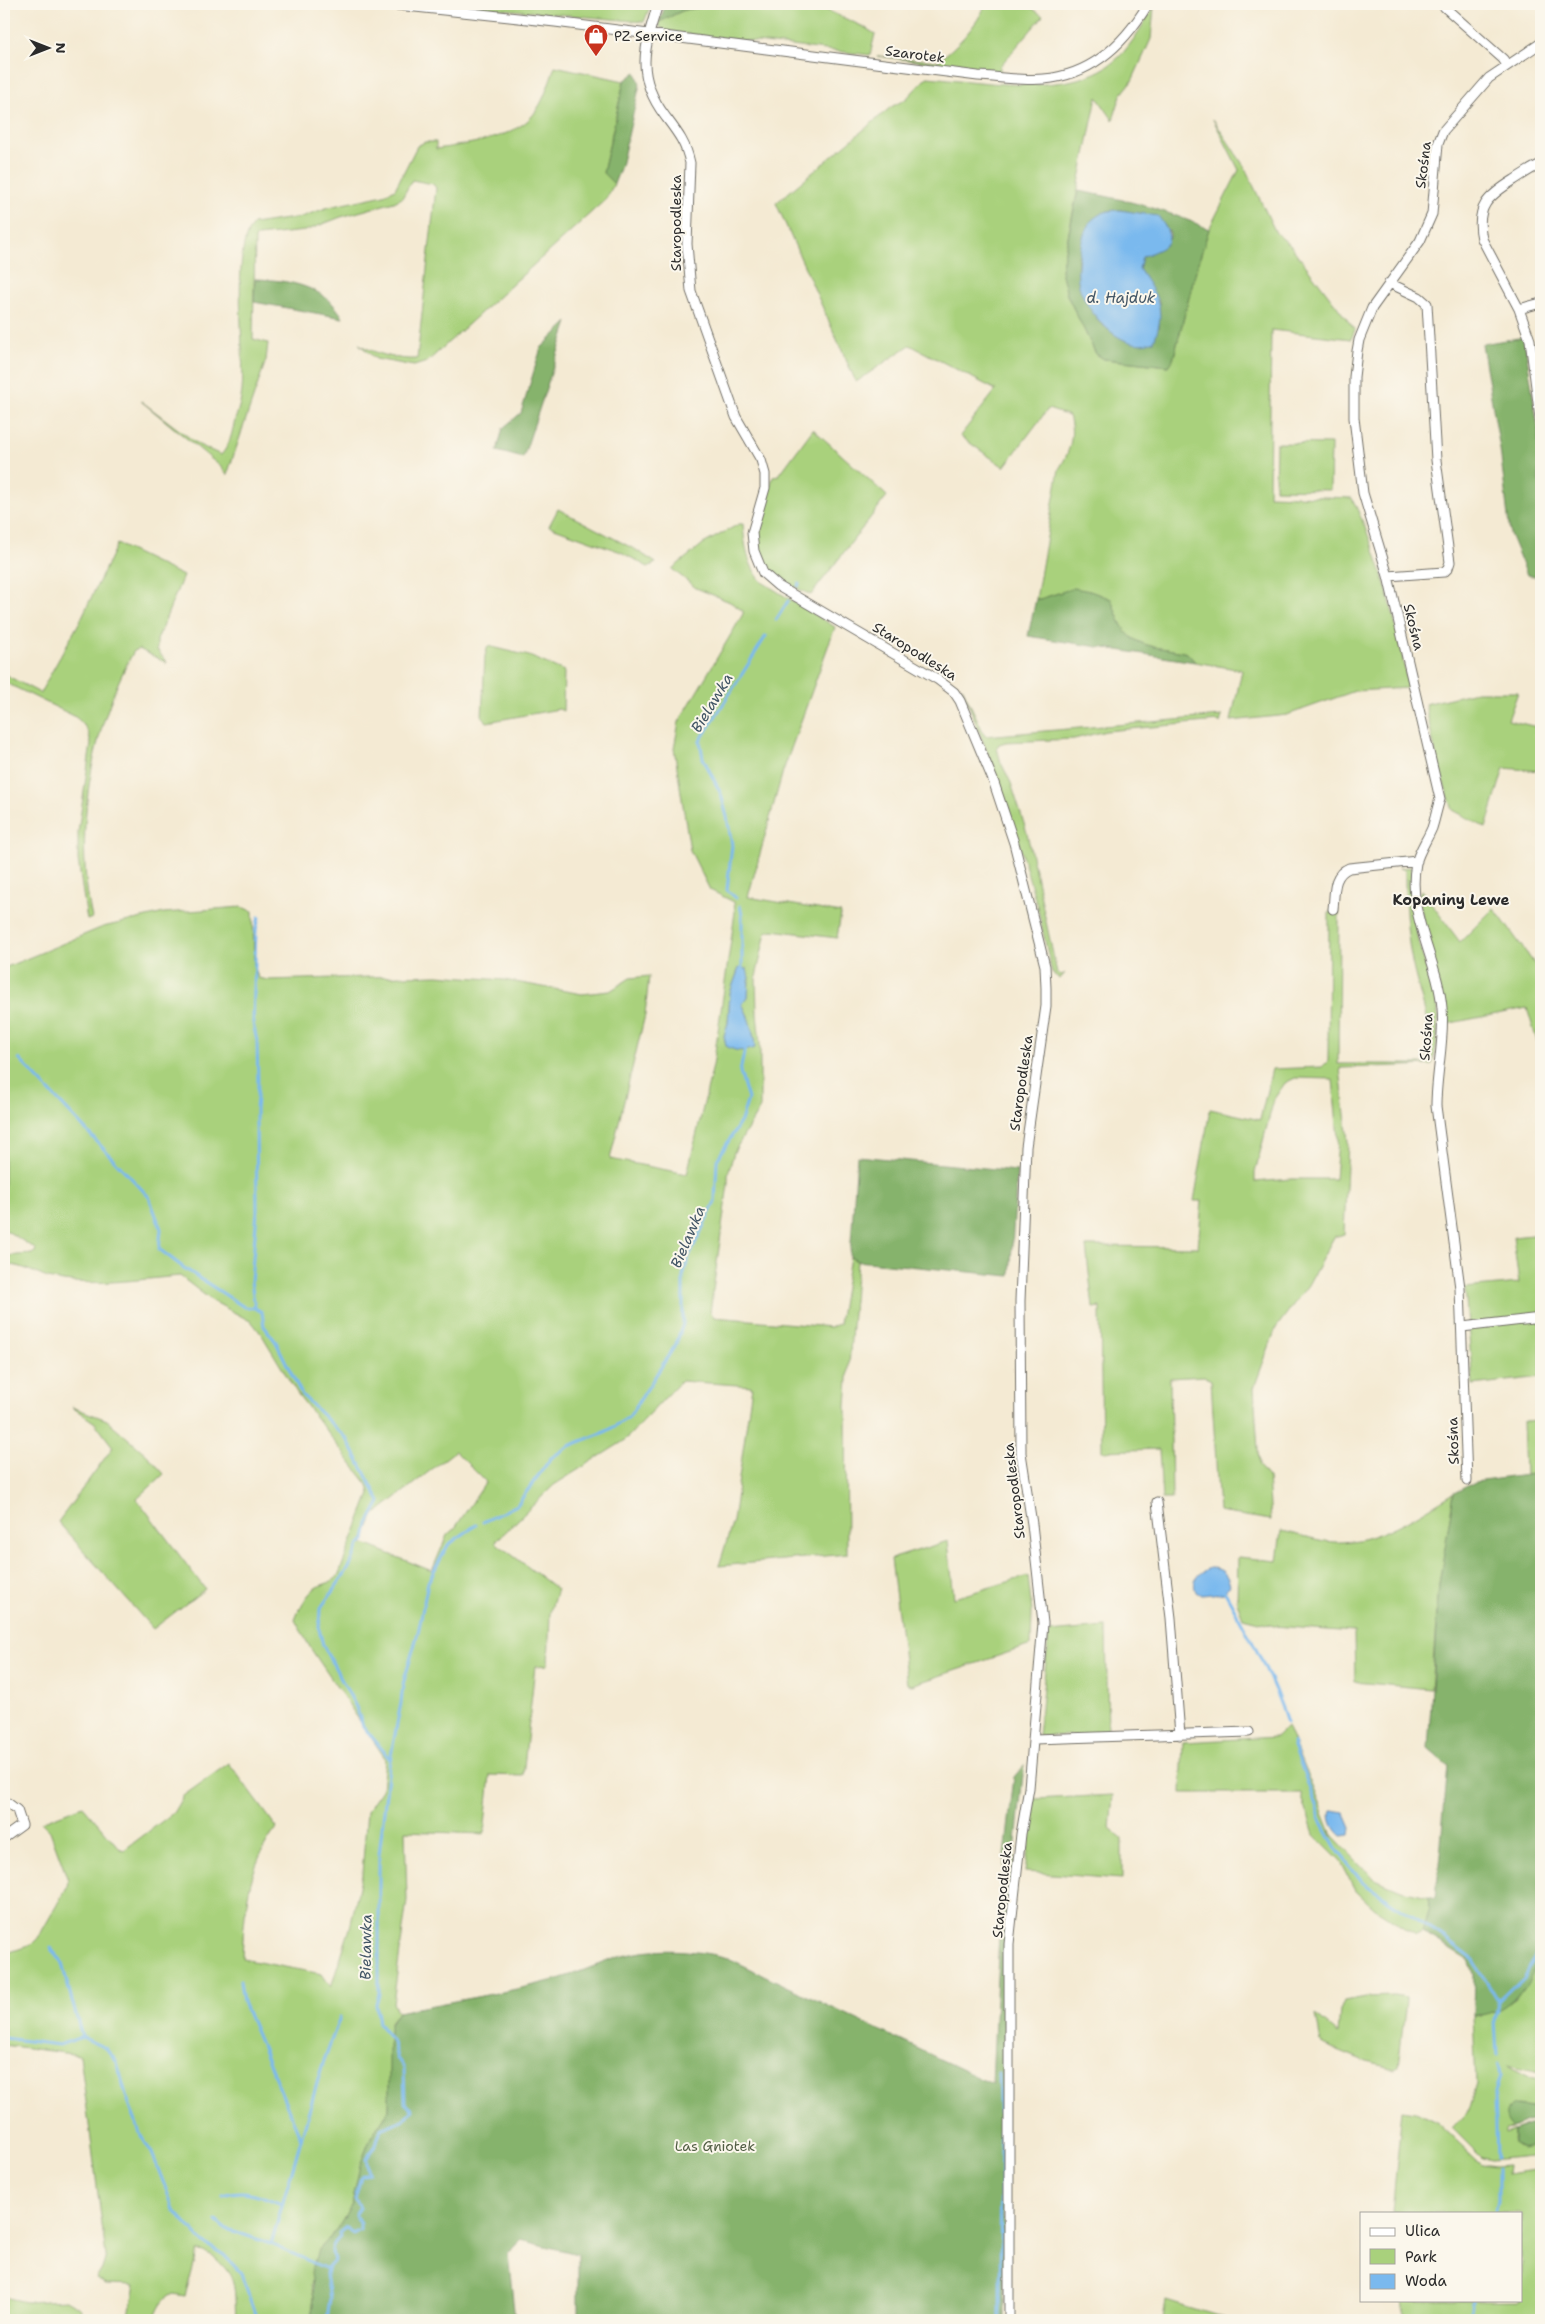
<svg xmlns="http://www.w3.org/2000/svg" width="1545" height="2324" viewBox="0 0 1545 2324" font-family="'Shantell Sans',sans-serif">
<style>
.green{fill:#a9d17c;stroke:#6a7e54;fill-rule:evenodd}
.forest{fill:#86b36c;stroke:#586f4c;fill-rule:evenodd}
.water{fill:#7ab9ee;stroke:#52728c}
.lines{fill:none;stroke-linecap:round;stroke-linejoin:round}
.stream{stroke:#7ab9ee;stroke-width:3}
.minor-casing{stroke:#716e66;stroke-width:11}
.minor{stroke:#fff;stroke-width:9}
.labels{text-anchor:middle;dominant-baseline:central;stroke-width:4;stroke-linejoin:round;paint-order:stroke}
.poi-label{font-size:14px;fill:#2b2b2b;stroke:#fbf7ec;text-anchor:start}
.street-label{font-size:14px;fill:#2b2b2b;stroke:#fbf7ec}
.park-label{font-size:14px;fill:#515d43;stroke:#fbf7ec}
.water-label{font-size:15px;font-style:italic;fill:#435666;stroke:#fbf7ec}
.neighbourhood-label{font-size:15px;font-weight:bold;fill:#2b2b2b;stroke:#fbf7ec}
</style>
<rect width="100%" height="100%" fill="#fbf7ec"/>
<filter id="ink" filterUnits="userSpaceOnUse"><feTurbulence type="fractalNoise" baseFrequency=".02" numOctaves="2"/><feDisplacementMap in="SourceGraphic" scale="10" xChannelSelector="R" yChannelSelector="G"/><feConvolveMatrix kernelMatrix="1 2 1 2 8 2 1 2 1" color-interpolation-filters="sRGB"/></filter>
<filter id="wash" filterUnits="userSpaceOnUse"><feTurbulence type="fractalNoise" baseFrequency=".0096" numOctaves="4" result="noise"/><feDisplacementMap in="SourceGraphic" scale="20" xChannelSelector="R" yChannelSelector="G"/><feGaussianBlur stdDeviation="1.12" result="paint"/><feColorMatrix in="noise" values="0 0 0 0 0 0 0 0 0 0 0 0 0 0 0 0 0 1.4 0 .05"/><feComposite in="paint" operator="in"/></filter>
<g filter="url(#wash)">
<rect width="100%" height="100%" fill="#f4ead3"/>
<!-- green -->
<path class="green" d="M446,4H651L644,22Z
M723,4H813L864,27L875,34L870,55L678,33L664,30L660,27L659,22L684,10Z
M986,4H1026L1043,16L1000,66V72L877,56L938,61C957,46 976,27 986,4Z
M1154,7L1151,39L1132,81L1121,95L1113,120L1097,97L1061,270L1067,295L1096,354L1104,359L1168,366L1173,360L1196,270L1209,229L1239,170L1213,119L1244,166L1276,233L1290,245L1355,330L1351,339L1271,330L1269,495L1352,498C1381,558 1397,622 1408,688L1355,691L1287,715L1231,721L1242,670L1195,662L1187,653C1169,648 1142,649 1128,634C1120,626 1115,609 1111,599C1075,585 1075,588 1040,599H1036L1059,469C1070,452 1075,435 1069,416L1048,409L1004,467L960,436L996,390L910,345L856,382L776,203L891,107L906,99L927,77C982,81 1075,100 1119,57C1133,43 1143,24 1154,7Z
M555,66L624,81L603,173L614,184L606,199L427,362L414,366L376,359L359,344C375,354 398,360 417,359L436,188L433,184L412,180L402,198L394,202L341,217L305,231L257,236L255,238L253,339L268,343L266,360L227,475L220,466L141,401L199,445L221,455C230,445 232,433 235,420C238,411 241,401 242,391C246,353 230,250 253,224L301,217L329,207L384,195L395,189L417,146L425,142H436V149C463,145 514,139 533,115C544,102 549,82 555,66Z
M813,429L887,496L811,595C799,589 784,583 774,574C744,550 766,506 773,476L779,475Z
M1276,443L1331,444L1330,490L1275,489Z
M558,509L636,550L656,563L648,567L621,552L549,526Z
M739,524H743C745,547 747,564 762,582L835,627L783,771L748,897L841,913L837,938L772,930L766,932L756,977L757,1014L760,1043V1108L734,1152L728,1174V1184L710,1312L714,1317L831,1327L839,1324L850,1257L857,1261L846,1405L847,1554L719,1566L733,1521L752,1386L681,1381L624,1441L554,1485L495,1542L557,1589L550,1613L548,1665L535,1666L523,1776L490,1775L484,1834L405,1831L407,1900L393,2003L398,2012L390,2023L389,2110L371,2137L352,2204L340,2225L318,2250L311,2286L314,2297L311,2320H236C235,2310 236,2285 231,2277C225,2266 211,2251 198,2251L185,2296L173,2294C161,2301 159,2308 154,2320H128L135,2285L106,2284L96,2279L102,2269L106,2256L80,2055L4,2045V1954L31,1945L38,1938L67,1887L68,1880L50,1831L41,1822L83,1806L119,1848L124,1850L173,1813L183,1796L229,1763L277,1828C247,1865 244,1914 242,1959L322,1974L331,1987L350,1928L362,1874L367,1811L382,1790L385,1758L311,1649L295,1620C299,1609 307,1593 317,1587C326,1583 332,1583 338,1576L370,1494L368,1485L297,1393L262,1335L252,1322L211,1300L180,1276C143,1279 83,1288 48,1278C35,1274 18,1262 4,1266V1256L32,1254L36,1251L34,1248L4,1229V968L103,927L164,913L241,907L253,911L254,964L258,978L268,980L437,975L504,980L582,994L610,991L630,978L649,976L645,1015L610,1159L687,1174L713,1066L735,912L734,902L710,890L690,850L674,748L679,722L743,614V611L730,602L696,588L672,569L703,544ZM739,968L749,978L748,997L742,1004C749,1014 749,1027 755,1039L724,1036L728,1023L730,993ZM455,1451L486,1482L455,1528L447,1535L432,1571L362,1543L374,1515Z
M117,544L183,576L157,640V650L167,663L139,649L134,651C91,727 73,832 92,918L87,920L78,860V832L91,744C89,731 85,724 74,716L4,682V674L40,693L80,621Z
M488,646L529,656L564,671L563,711L559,709L487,722L482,717L485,656Z
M962,687L985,736L1222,716L1220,723L1218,721L1106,731L1074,739L1006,742L999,744L997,748L1001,763L1011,783L1027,833L1057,973L1062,975L1065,973L1060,979L1052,973L1038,909L1008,806Z
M1476,692H1518L1508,720L1541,728V771L1504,768L1486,828L1453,810L1439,769L1425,704Z
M1411,867L1413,911L1418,941L1438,1008L1437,1043L1432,1065L1340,1068L1348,1142L1344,1234L1334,1237L1308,1285L1276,1328L1254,1388L1259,1466L1268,1477L1271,1520L1219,1512L1211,1380L1204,1376L1170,1378L1172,1499H1162L1159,1449L1102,1451L1100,1307L1093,1308L1086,1246L1198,1247L1202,1201H1194L1210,1109L1260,1120L1272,1069L1322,1067L1328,1061L1329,912H1339L1338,1064H1427C1433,1022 1420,1000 1412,962C1406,931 1405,901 1405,870L1399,868ZM1295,1078L1333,1079L1338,1139L1335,1179H1291L1255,1182V1172L1274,1099L1285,1083Z
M1421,890L1460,942L1494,908L1541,973V1054L1527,1008L1446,1024L1425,933L1419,895Z
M1541,1234V1377L1473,1385L1465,1288L1519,1283L1513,1237Z
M72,1407L107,1420L147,1455L164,1474L137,1499L205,1589L153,1629L58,1522L113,1447L95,1423Z
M1541,1421V1473L1525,1475L1523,1422Z
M1454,1493L1439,1584L1431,1689L1355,1682L1354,1632L1274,1626L1243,1618L1237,1602L1238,1557L1277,1561L1281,1531C1298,1534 1317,1541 1334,1542C1377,1544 1418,1514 1454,1493Z
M948,1541L954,1598L1028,1576L1032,1612L1031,1645L912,1685L907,1684L891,1559Z
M1106,1627L1108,1735L1038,1736L1049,1632Z
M1287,1726L1332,1835L1373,1878L1401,1890L1428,1896L1429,1907L1422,1932L1416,1935L1373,1907L1356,1891L1341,1862L1314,1835L1301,1793H1181L1183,1742L1276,1737Z
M1113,1795L1110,1829L1122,1839V1879L1025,1872L1035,1799Z
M1541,1960V2072L1507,2065L1533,2079H1541V2121H1539L1537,2114L1532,2107L1516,2105L1510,2126L1513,2129L1505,2130V2134L1514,2131L1513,2142L1518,2147L1538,2139L1539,2125L1541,2124L1539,2146L1541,2155L1491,2160L1482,2158L1453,2129L1467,2114L1476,2084L1473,2015L1480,2016L1515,1998Z
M1395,1996L1406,1998V2001L1398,2067L1395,2069L1367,2062L1321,2043L1316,2015L1338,2034L1340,2011L1344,2001L1366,1997Z
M1402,2110L1416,2112L1438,2123L1481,2164L1495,2166L1508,2165L1507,2174L1541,2169V2320H1406L1403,2300H1521V2213H1392Z
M4,2297L26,2302L66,2300L81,2309L79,2320H4Z
M1166,2300L1231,2320H1163Z"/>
<!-- forest -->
<path class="forest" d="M666,4H723L684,10L659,22Z
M636,72L640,84L621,166L614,184L603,173L624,81Z
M1078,191C1125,199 1166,210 1209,229L1196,270L1173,360L1169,366L1104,359L1096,354L1067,295L1061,270ZM1120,210L1158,217L1170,233V238L1151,253L1142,257L1139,269L1159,301V328L1115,335L1099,322L1080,287L1078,274V257L1107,211Z
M255,279C289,280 326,286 343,318L254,302Z
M568,322L523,458L497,451L503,428L521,413L541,348Z
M1524,337L1538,428L1539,483L1541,484V578L1527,575L1510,534L1500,449L1482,344Z
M1074,588L1090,591L1111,599C1115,609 1120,626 1128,634C1142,649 1169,648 1187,653L1195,662L1028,636L1036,599H1040Z
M857,1156L1017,1171L1010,1276L857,1261L850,1257Z
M1541,1473V1960C1525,1986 1507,2017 1473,2015L1474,1974L1469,1961L1422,1932L1429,1907L1428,1896L1436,1898L1448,1766L1428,1749L1439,1584L1454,1493L1475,1482Z
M1024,1765L1005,1947L1004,2320H578V2254L520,2240L508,2254L515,2320H311L314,2297L311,2272L318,2250L340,2225L352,2204L360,2165L371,2137L389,2110V2026L398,2012C450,2001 507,1993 558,1979C579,1973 598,1964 619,1957C654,1947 693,1949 728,1958L992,2084L1001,1890L1014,1777Z
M1513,2105L1532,2107L1537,2114L1539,2121L1526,2123L1513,2129L1510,2126C1504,2119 1504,2109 1513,2105Z
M1539,2125C1540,2138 1536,2145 1523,2148L1514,2144V2131L1529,2126Z"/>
<!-- water -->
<path class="water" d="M1120,210L1158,216C1180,245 1166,246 1142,257L1139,269C1157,296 1167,308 1154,341C1122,355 1087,313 1079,286C1075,271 1081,230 1092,220C1101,212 1109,210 1120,210Z
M739,968L747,969L749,978L748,997L742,1004C748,1013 755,1037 755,1048C744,1052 736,1052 726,1046L724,1036L728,1023L730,993Z
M1210,1568C1223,1568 1227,1574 1230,1585L1224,1593L1201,1595L1196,1592C1191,1579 1199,1572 1210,1568Z
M1331,1810L1344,1812L1351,1828L1350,1835L1341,1836C1334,1830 1328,1820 1331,1810Z"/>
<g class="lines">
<!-- stream -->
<path class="stream" d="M798,586L799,584
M776,620L788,601
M736,898L727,890L732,845L727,817L721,794L703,758L700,741L766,636
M740,906L742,914V972
M259,917L256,929L253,1023L257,1041L258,1084L256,1110L257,1212L251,1281L255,1308L262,1312L264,1326L276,1342L302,1395L347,1439L380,1502L368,1524L365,1540L359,1545L349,1568L320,1609L319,1629L323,1645L356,1707L363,1726L390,1759
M19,1059L149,1197L161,1229L159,1249L184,1268L244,1307L255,1308
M483,1522L517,1505L551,1458L569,1446L607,1431L629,1417L676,1344L683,1324V1276L689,1256L715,1202L717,1160L741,1121L748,1099L740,1072L745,1048
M1225,1592C1248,1633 1273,1678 1287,1723
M1293,1743L1321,1820L1336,1848L1362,1882L1444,1938L1474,1961L1498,2001
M50,1948L61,1960L82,2037
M240,1981L243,2002L301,2139
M4,2038L59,2045L82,2037L105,2048L117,2062L126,2095L141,2136L152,2153L174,2210L204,2243L224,2255L241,2273L257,2320
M1497,2055L1495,2020L1498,2001L1523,1977L1541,1947
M998,2073L1001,2145L1000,2320
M1497,2158L1495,2094L1500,2076L1498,2065
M223,2195C245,2187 261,2196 282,2204
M1495,2213L1498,2201V2168
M216,2221L224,2228L271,2244
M327,2269L271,2244L322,2066L340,2017
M327,2320L330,2298L326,2275L327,2269L334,2261C330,2249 332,2245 340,2237L339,2233L346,2227L353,2234L360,2230V2223L355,2215L360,2208L355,2199L361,2176L369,2173L366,2159L375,2147L381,2129L403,2120L413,2110L405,2103L404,2068L397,2058L393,2043L379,2023L376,2004L379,1993V1855L389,1766L401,1703L403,1684L418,1633L428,1582L448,1545L476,1525
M1469,2320L1471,2300"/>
</g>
</g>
<g filter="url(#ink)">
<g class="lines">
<defs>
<path id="minor" d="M387,4L555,22L978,76C1000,77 1022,81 1044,79C1092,75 1125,43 1148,4
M658,4C644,48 635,76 665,116C677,132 686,143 690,163L687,244L691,291L736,417L761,460L765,474V488L752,533L754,551L763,573L778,586L937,679L954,692L960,701L993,780L1014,843L1045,966L1046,988V1006L1026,1147L1020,1301L1021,1453L1032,1524L1043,1623L1029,1788L1021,1834L1009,1944V2320
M1441,4L1503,59L1507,65
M1541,164C1532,168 1523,174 1514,180C1488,196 1475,207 1482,239L1519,309L1530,340L1541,426
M1519,309L1541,303
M1388,576L1444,572L1448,568L1450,562L1436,460L1427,304L1419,297L1389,283
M1333,909C1335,893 1332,875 1349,868L1417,861
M1462,1327L1541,1318
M1467,1481L1460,1288L1436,1106C1436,1073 1445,1040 1442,1008C1438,959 1406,915 1416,863C1419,851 1427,840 1432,828C1435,819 1437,808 1440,799L1388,576L1363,493L1354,418V377L1357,351L1359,340L1372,308L1420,241L1432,214L1438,144L1443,131L1489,78L1541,43
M1157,1502L1171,1618L1180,1735
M1034,1739L1249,1732
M4,1800L17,1810L22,1825L4,1838"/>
</defs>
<!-- minor casing -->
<use href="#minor" class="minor-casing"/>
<!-- minor -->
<use href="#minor" class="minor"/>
</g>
</g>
<!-- icons -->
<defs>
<symbol id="shop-pin" viewBox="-11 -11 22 30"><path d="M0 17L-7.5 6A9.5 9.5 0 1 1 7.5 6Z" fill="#c8321e" stroke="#fbf7ec"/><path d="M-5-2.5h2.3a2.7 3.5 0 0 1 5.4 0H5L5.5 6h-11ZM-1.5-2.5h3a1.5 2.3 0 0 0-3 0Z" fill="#fff"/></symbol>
</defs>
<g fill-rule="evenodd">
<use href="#shop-pin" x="582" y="22" width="28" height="38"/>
</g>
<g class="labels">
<!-- poi labels -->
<g class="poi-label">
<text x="614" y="36">PZ Service</text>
</g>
<!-- street labels -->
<g class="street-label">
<text transform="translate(915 54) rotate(7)">Szarotek</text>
<text transform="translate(1423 165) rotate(-83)">Skośna</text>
<text transform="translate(676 223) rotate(-90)">Staropodleska</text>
<text transform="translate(1414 627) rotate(76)">Skośna</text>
<text transform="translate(915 651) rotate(32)">Staropodleska</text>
<text transform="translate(1426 1037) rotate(-86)">Skośna</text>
<text transform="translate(1021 1083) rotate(-82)">Staropodleska</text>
<text transform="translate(1453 1441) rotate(-92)">Skośna</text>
<text transform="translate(1014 1491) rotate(-97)">Staropodleska</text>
<text transform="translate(1002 1890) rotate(-84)">Staropodleska</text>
</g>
<!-- park labels -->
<g class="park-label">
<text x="715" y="2146">Las Gniotek</text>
</g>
<!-- water labels -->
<g class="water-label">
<text x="1121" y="298">d. Hajduk</text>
<text transform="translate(712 703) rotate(-59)">Bielawka</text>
<text transform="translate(688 1237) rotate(-67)">Bielawka</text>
<text transform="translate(366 1947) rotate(-89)">Bielawka</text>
</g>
<!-- neighbourhood labels -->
<g class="neighbourhood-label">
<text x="1451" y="900">Kopaniny Lewe</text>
</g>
</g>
<!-- margin -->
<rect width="1545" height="2324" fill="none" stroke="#fbf7ec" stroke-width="20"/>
<!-- legend -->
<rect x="1360" y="2212" width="162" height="90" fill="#fbf7ec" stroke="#a8a59f"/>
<rect x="1370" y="2228" width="25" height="8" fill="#ffffff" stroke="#a8a59f"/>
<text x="1405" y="2236" font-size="15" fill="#2b2b2b">Ulica</text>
<rect x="1370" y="2249" width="25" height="15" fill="#a9d17c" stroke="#a8a59f"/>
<text x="1405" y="2262" font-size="15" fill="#2b2b2b">Park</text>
<rect x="1370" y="2274" width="25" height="15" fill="#7ab9ee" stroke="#a8a59f"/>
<text x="1405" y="2286" font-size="15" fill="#2b2b2b">Woda</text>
<!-- north arrow -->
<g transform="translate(48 48) rotate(90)" stroke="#fbf7ec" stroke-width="4" paint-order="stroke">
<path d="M0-4L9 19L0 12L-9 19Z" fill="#2b2b2b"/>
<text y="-8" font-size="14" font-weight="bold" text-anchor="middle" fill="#2b2b2b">N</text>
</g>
</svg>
